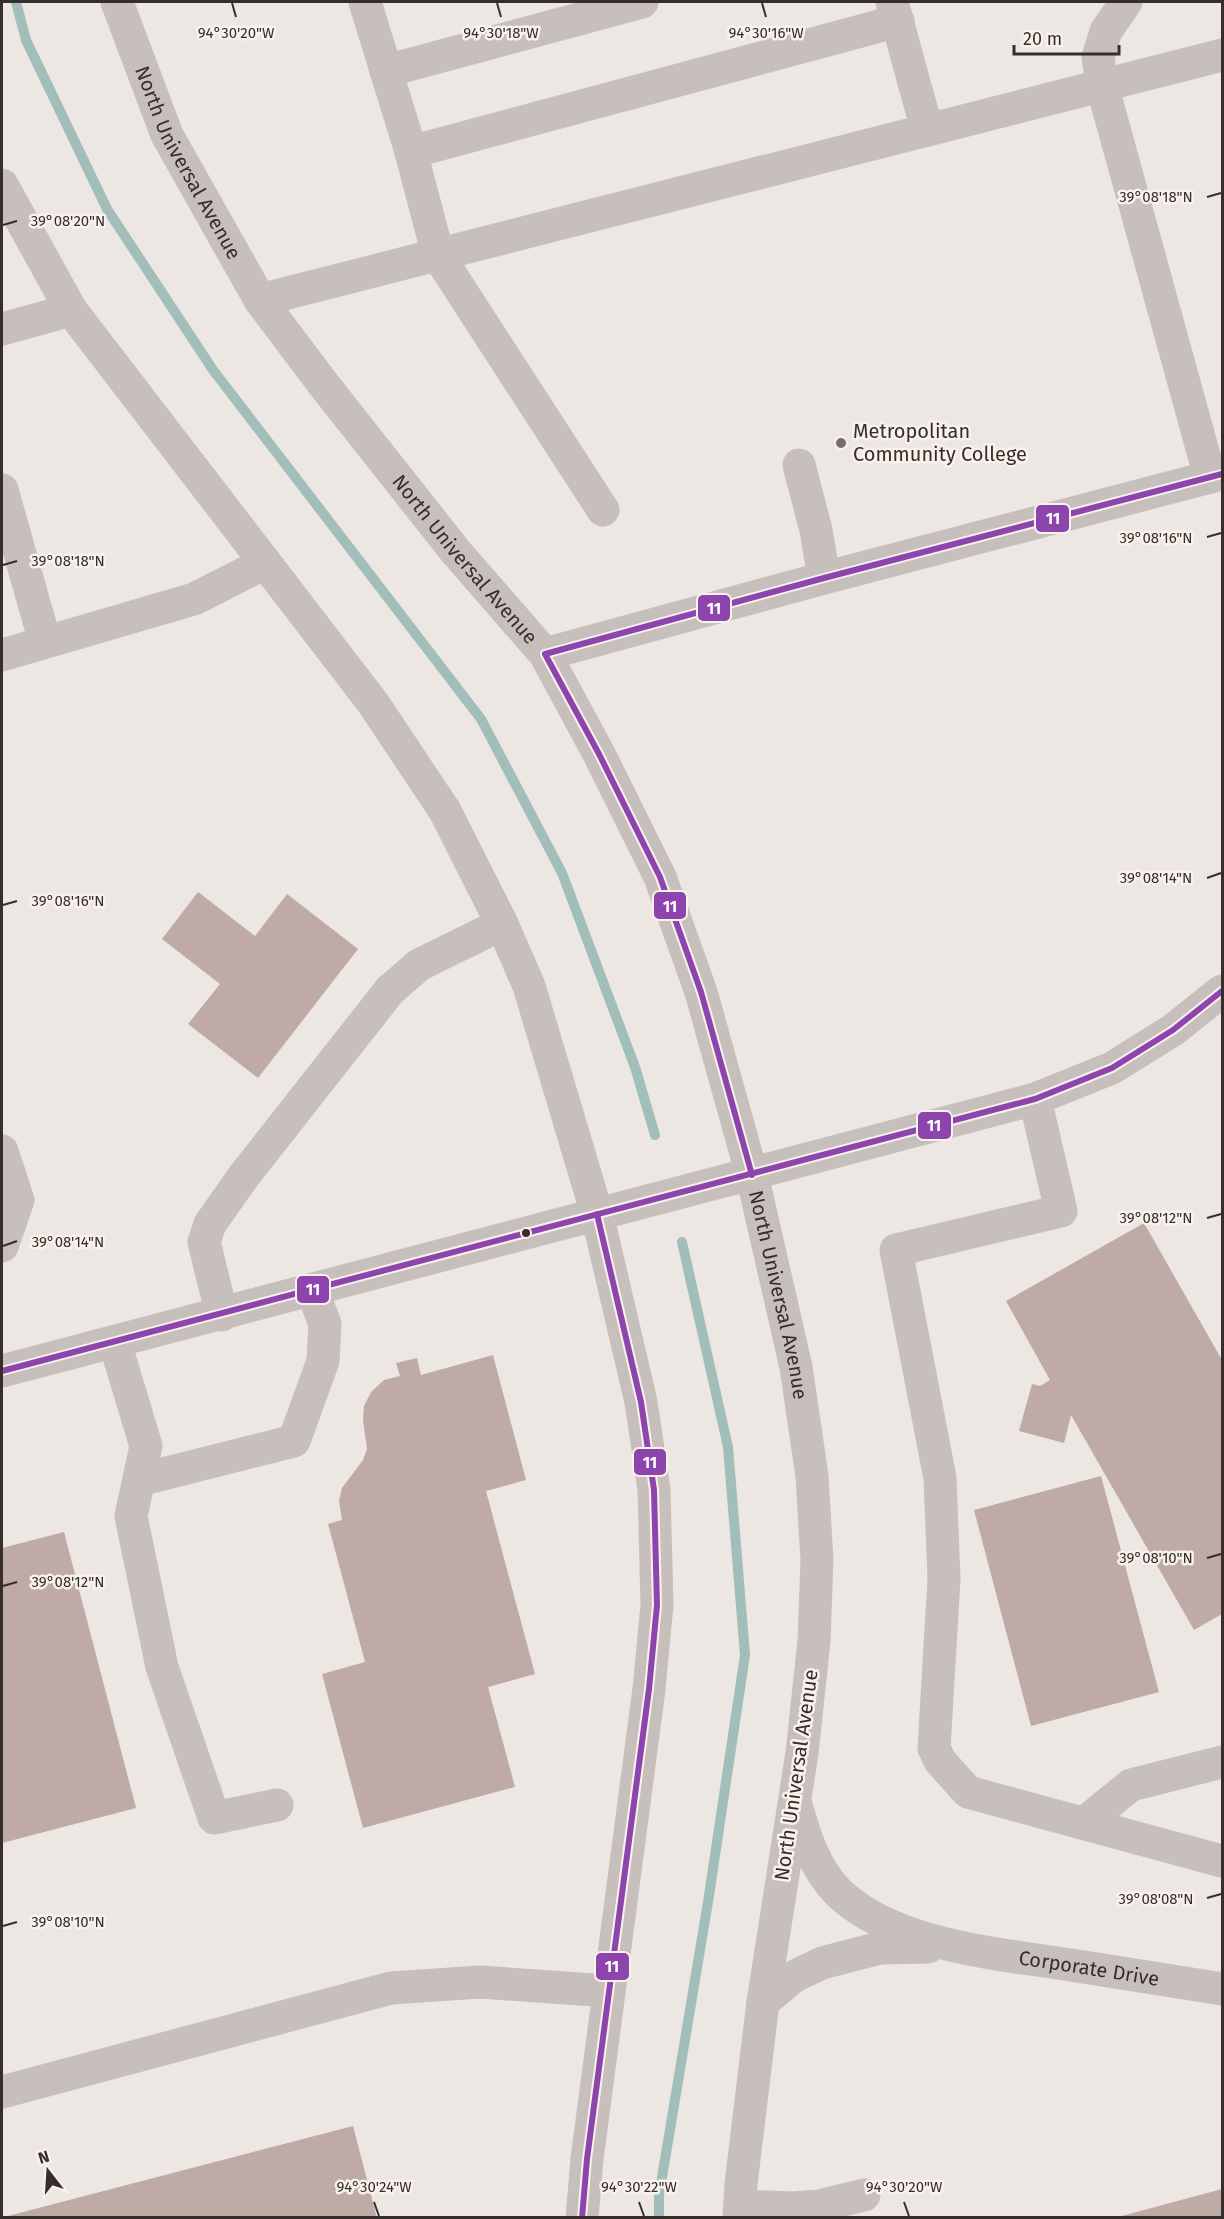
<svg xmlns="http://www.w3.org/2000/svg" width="1224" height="2219" viewBox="0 0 1224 2219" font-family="'Fira Sans',sans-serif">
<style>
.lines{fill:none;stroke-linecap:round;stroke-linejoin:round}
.stream{stroke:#a1beba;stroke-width:10}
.building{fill:#bfaaa6}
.minor{stroke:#c6bfbc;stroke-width:33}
.bus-1-casing{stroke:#f9f1ec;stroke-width:10}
.bus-1{stroke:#8e44ad;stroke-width:6}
.ticks{fill:none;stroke:#372d2a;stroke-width:2}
.poi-dot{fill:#776e6b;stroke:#f9f1ec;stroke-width:2}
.bus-dot{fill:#372d2a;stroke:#f9f1ec;stroke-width:2}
.labels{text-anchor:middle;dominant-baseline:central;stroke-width:5;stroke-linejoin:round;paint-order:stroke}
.street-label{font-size:20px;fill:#372d2a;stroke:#f9f1ec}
.poi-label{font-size:20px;fill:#372d2a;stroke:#f9f1ec;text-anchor:start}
.ticks-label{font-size:15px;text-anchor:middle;fill:#372d2a;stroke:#f9f1ec;stroke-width:5;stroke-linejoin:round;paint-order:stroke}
.line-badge{stroke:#f9f1ec;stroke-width:2}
.badge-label{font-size:16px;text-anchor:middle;font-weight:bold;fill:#fff}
</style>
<rect width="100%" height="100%" fill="#ede7e3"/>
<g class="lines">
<!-- stream -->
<path class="stream" d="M16,2L26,40L107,209L213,370L481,719L562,873L635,1067L655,1135
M659,2218V2195L708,1902L745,1655L728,1447L682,1242"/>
</g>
<!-- building -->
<path class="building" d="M198,892L255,936L287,894L358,949L258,1078L188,1024L220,984L162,939Z
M1144,1223L1222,1360V1614L1194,1630L1071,1415L1064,1443L1019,1431L1032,1384L1040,1386L1050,1380L1006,1301Z
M493,1355L526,1480L486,1491L535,1674L488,1687L515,1787L363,1828L322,1674L365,1662L328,1524L342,1520L339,1501L342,1488L363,1460L367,1449L363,1420L364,1406L371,1392L384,1380L400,1376L396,1363L417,1358L421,1375Z
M1101,1476L1159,1692L1031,1726L974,1510Z
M64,1532L136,1808L2,1843V1548Z
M353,2126L377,2218H4V2217Z
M1222,2189V2218H1118V2217Z"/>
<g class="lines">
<!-- minor -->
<g class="minor">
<path id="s1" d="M117,2L167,135L260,300L324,385L456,552L545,654L599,754L660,877L701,992L752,1175L796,1367L812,1476L817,1560L814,1641L802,1753L763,2002L741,2184L739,2218"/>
<path d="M365,2L411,152L438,255L603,510"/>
<path d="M892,2L927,130"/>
<path d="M1126,2L1106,31L1098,57L1102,85L1210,477"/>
<path d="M386,71L642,2"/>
<path d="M411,152L898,21"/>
<path d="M2,185L71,310L373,703L445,811L502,924L529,986L597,1214L641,1402L654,1490L657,1605L649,1689L587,2159L582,2218"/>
<path d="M260,300L1222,55"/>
<path d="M2,329L71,310"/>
<path d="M799,465L816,530L824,578"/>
<path d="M2,490L45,642"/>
<path d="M545,654L824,578L1222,474"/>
<path d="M2,655L194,599L265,563"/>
<path d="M1035,1099L1061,1211L896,1250L940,1478L944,1579L934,1748L940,1761L968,1792L1222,1861"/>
<path d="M2,1151L18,1200L2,1246"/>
<path d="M222,1315L204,1242L210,1224L243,1177L390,990L419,965L502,924"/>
<path d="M115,1343L146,1446L131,1516L162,1667L214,1818L277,1805"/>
<path d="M2,1371L1035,1099L1112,1068L1173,1030L1222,991"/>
<path d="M139,1480L294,1441L323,1361L325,1324L312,1290"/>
<path id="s2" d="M796,1805C805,1837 815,1870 840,1894C895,1945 993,1953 1064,1964C1117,1972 1170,1981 1222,1989"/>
<path d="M1084,1823L1131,1785L1222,1762"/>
<path d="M763,2002L793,1977L822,1963L880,1948L928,1947"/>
<path d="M2,2092L391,1988L480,1982L609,1991"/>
<path d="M740,2206L792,2208L819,2206L864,2195"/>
</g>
<defs>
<path id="bus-1" d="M545,654L824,578L1222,474
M545,654L599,754L660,877L701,992L752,1175
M2,1371L1035,1099L1112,1068L1173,1030L1222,991
M582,2218L587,2159L649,1689L657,1605L654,1490L641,1402L597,1214"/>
</defs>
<!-- bus-1 casing -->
<use href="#bus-1" class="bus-1-casing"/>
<!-- bus-1 -->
<use href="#bus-1" class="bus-1"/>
</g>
<!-- ticks -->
<path class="ticks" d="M232,3L236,17M497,3L501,17M762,3L766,17M1207,197L1221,193M3,225L17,221M1207,537L1221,533M3,565L17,561M1207,878L1221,873M3,905L17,901M1207,1218L1221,1214M3,1246L17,1241M1207,1558L1221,1554M3,1586L17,1582M1207,1898L1221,1894M3,1926L17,1922M374,2202L379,2216M639,2202L644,2216M904,2202L909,2216"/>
<!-- markers -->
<circle class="poi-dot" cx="841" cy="443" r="6"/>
<circle class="bus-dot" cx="526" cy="1233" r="5"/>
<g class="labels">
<!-- street labels -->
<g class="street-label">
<text stroke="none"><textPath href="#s1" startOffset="176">North Universal Avenue</textPath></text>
<text stroke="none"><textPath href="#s1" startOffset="662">North Universal Avenue</textPath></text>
<text stroke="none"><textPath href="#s1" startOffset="1472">North Universal Avenue</textPath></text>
<text transform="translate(796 1775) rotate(-82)">North Universal Avenue</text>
<text stroke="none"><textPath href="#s2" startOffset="364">Corporate Drive</textPath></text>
</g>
<!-- poi labels -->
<g class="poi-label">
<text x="853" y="431">Metropolitan<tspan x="853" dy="23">Community College</tspan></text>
</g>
</g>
<g class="ticks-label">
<text x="766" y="38">94°30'16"W</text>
<text x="236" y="38">94°30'20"W</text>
<text x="501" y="38">94°30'18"W</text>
<text x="1156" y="202">39°08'18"N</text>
<text x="68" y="226">39°08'20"N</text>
<text x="1156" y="543">39°08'16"N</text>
<text x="68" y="566">39°08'18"N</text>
<text x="1156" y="883">39°08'14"N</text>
<text x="68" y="906">39°08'16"N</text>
<text x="1156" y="1223">39°08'12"N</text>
<text x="68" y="1247">39°08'14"N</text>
<text x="1156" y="1563">39°08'10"N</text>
<text x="68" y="1587">39°08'12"N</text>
<text x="1156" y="1904">39°08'08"N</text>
<text x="68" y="1927">39°08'10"N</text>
<text x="374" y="2192">94°30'24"W</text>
<text x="639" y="2192">94°30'22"W</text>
<text x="904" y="2192">94°30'20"W</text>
</g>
<g class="line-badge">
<rect x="1035" y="504" width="35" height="29" rx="6" fill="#8e44ad"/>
<rect x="697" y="594" width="34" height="28" rx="6" fill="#8e44ad"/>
<rect x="653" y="891" width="34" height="29" rx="6" fill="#8e44ad"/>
<rect x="917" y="1111" width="35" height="29" rx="6" fill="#8e44ad"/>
<rect x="296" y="1275" width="34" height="29" rx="6" fill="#8e44ad"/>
<rect x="633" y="1448" width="34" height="28" rx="6" fill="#8e44ad"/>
<rect x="595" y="1952" width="35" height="29" rx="6" fill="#8e44ad"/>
</g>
<g class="badge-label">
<text x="1053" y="524">11</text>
<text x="714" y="614">11</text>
<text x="670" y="912">11</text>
<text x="934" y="1131">11</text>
<text x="313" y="1295">11</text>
<text x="650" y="1468">11</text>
<text x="612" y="1972">11</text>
</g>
<!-- border -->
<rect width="1224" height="2219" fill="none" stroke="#372d2a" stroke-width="6"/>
<!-- north arrow -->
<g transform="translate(48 2171) rotate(343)" stroke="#f9f1ec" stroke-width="4.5" paint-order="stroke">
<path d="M0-4.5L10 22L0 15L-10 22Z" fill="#372d2a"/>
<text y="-9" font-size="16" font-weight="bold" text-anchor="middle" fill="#372d2a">N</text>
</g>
<!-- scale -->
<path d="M1014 45v9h105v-9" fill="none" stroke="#372d2a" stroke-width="3"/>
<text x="1023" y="45" font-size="18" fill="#372d2a" stroke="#f9f1ec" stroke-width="4.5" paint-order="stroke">20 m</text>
</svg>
